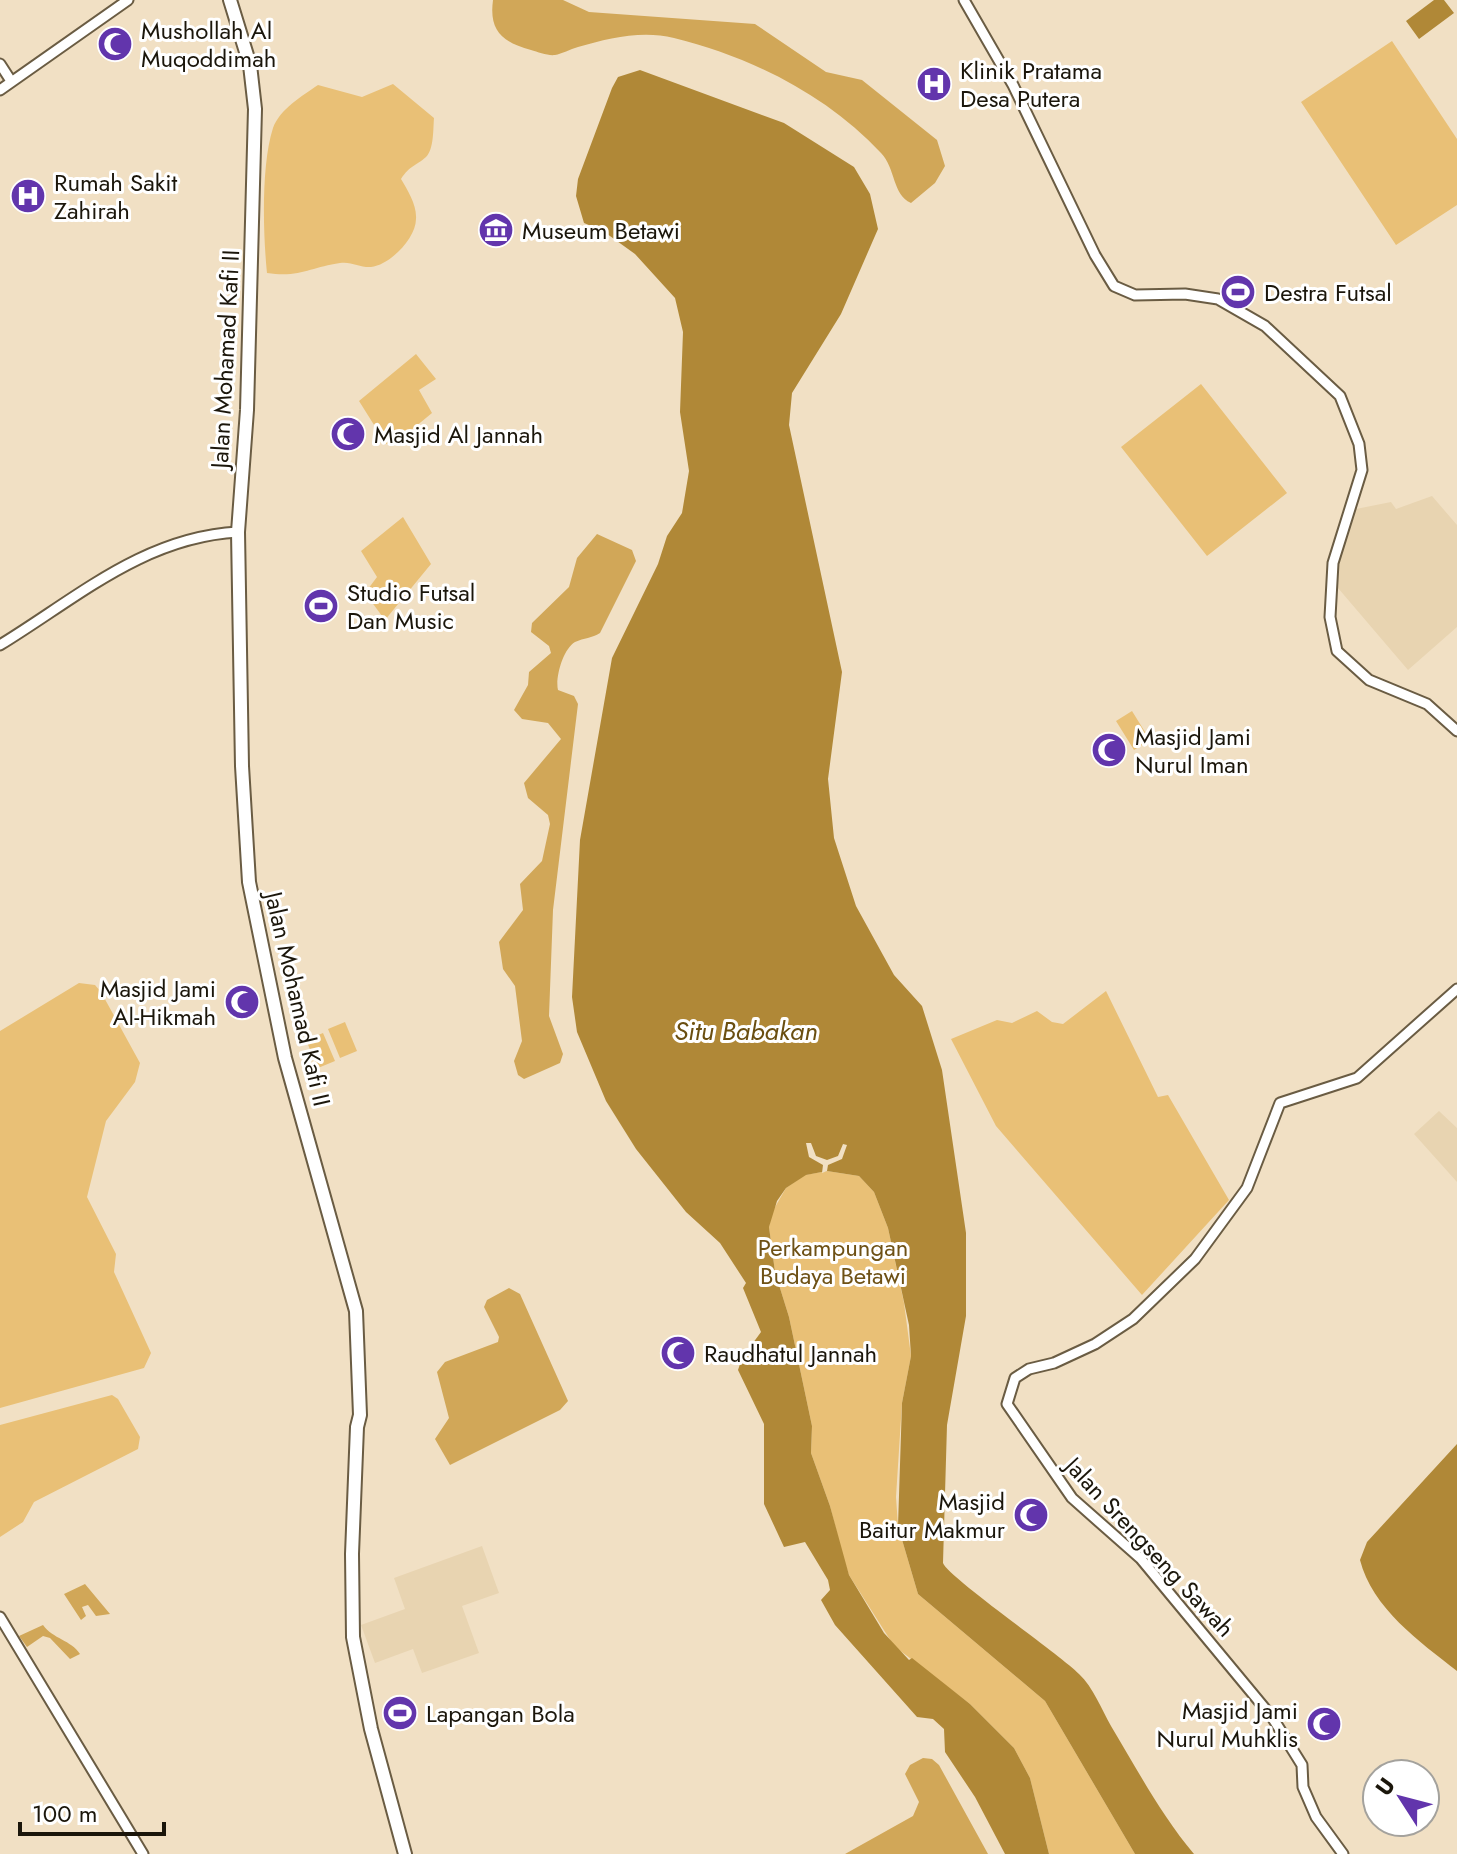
<svg xmlns="http://www.w3.org/2000/svg" width="1457" height="1854" viewBox="0 0 1457 1854" font-family="Jost,sans-serif">
<style>
.built{fill:#e8d4b1}
.green{fill:#e9c076}
.forest{fill:#d1a758}
.water{fill:#b08837}
.pier{fill:#f1e0c4}
.lines{fill:none;stroke-linecap:round;stroke-linejoin:round}
.minor-casing{stroke:#6a5c43;stroke-width:13}
.major-casing{stroke:#6a5c43;stroke-width:16}
.minor{stroke:#fff;stroke-width:9}
.major{stroke:#fff;stroke-width:12}
.labels{text-anchor:middle;dominant-baseline:central;stroke-width:6;stroke-linejoin:round;paint-order:stroke}
.poi-label{font-size:24px;fill:#1b160b;stroke:#fff;text-anchor:start}
.street-label{font-size:24px;fill:#1b160b;stroke:#fff}
.park-label{font-size:24px;fill:#6e5115;stroke:#fff}
.water-label{font-size:26px;font-style:italic;fill:#6a4e10;stroke:#fff}
</style>
<rect width="100%" height="100%" fill="#f1e0c4"/>
<!-- built -->
<path class="built" d="M1432,496L1457,525V627L1408,670L1332,581L1356,509L1391,502L1396,509Z
M1439,1111L1457,1128V1182L1414,1134Z
M482,1546L499,1593L462,1606L479,1653L422,1673L413,1649L375,1663L361,1625L405,1609L394,1578Z"/>
<!-- green -->
<path class="green" d="M1392,41L1457,139V205L1396,245L1301,102Z
M393,84L434,118C433,130 434,149 426,157C416,166 410,165 401,179C408,191 417,205 416,219C416,238 390,265 371,267C361,268 351,261 340,263C311,267 300,278 267,273C263,234 261,165 273,128C280,109 302,96 318,85L362,97Z
M416,354L436,379L419,390L432,413L398,441L386,444L359,401Z
M1201,384L1287,493L1207,556L1121,447Z
M403,517L431,564L385,620L365,593L377,577L361,551Z
M1132,711L1150,740L1134,750L1116,721Z
M79,983L95,985L101,992L140,1063L135,1082L106,1121L87,1197L116,1254L114,1272L151,1353L144,1368L0,1408V1031Z
M1106,991L1158,1097L1168,1095L1229,1200L1142,1295L996,1126L951,1039L997,1020L1012,1023L1037,1011L1052,1022L1063,1024Z
M345,1022L357,1051L340,1058L328,1029Z
M323,1033L335,1061L318,1068L306,1040Z
M827,1171L859,1176L874,1192L888,1228L904,1303L911,1356L902,1403L896,1497L898,1526L918,1594L1045,1701L1135,1854H1049L1030,1778L1014,1748L970,1704L894,1646L849,1575L843,1557L830,1506L811,1453L812,1426L789,1317L775,1272L769,1227L771,1214L786,1188L805,1175Z
M112,1395L118,1399L140,1437L138,1449L34,1502L23,1522L0,1537V1425Z"/>
<!-- forest -->
<path class="forest" d="M493,0H563L589,12L755,24L826,72L862,80L937,140L945,166L935,183L911,203C892,194 896,169 881,153C827,95 751,57 674,38C642,30 609,38 578,47C570,49 562,54 555,55C548,56 538,52 531,50C501,42 489,30 493,0Z
M597,534L632,550L636,561L600,633C592,638 584,638 575,642C563,649 555,678 558,690L574,696L578,704L553,910L549,1016L563,1054L560,1063L524,1079L518,1075L514,1061L522,1041L515,986L503,969L499,942L523,910L520,884L542,861L550,824L548,815L528,798L524,783L561,739L548,723L522,719L514,710L528,685L529,672L551,653L549,646L531,632L532,623L569,587L577,558Z
M509,1288L520,1294L568,1401L560,1410L450,1465L435,1439L449,1418L437,1372L445,1362L498,1342L499,1337L484,1307L487,1300Z
M85,1584L110,1614L96,1616L88,1605L82,1607L86,1616L81,1620L64,1594Z
M43,1625C53,1639 71,1640 80,1654L70,1659L50,1638L43,1636L27,1647L19,1636Z
M923,1758L932,1759L939,1765L988,1854H845L913,1816L919,1802L905,1774L910,1765Z"/>
<!-- water -->
<path class="water" d="M1434,0H1444L1454,13L1419,39L1406,21Z
M640,70L784,123L854,167L870,194L878,229L841,314L792,393L789,425L842,672L828,779L834,838L856,906L894,975L922,1006L942,1070L966,1233V1316L947,1425L943,1563C948,1577 1059,1654 1079,1674C1093,1687 1102,1710 1111,1726C1137,1769 1161,1815 1194,1854H1135L1045,1701L918,1594L898,1526L902,1403L911,1356L909,1325L888,1228L874,1192L859,1176L827,1171L806,1175L786,1188L777,1201L769,1227L775,1272L789,1317L812,1426L811,1453L830,1506L849,1575L884,1633L909,1660L912,1658L970,1704L1014,1748L1030,1778L1049,1854H1005L975,1797L945,1752L944,1729L933,1719L917,1717L835,1625L821,1600L830,1590L828,1580L805,1542L784,1547L764,1504V1424L738,1370L742,1358L761,1332L743,1288L746,1283L720,1243L686,1212L636,1149L606,1101L577,1032L572,997L580,840L612,658L658,564L667,536L682,513L689,471L680,412L683,332L675,298L635,254L603,231L584,223L576,196L578,179L612,88L618,77Z
M1457,1444V1671C1420,1642 1372,1608 1360,1560L1367,1542Z"/>
<!-- pier -->
<path class="pier" d="M806,1143H811L816,1156L827,1160L838,1156L843,1144L847,1145L842,1159L828,1165L827,1171L822,1173L823,1165L809,1157Z"/>
<g class="lines">
<defs>
<path id="minor" d="M964,0L1013,85L1095,255L1114,286L1135,295L1185,294L1218,299L1265,326L1340,396L1359,444L1362,470L1333,563L1330,617L1337,651L1369,680L1427,704L1457,731
M0,64L11,81
M0,90L128,0
M0,645C77,598 144,537 238,532
M0,1617L143,1854
M1343,1854L1316,1817L1303,1787L1302,1765L1272,1717L1141,1559L1072,1498L1007,1404L1015,1378L1029,1369L1054,1363L1095,1344L1133,1319L1195,1259L1247,1188L1280,1103L1357,1078L1457,989"/>
<path id="major" d="M230,0L250,65L255,109L247,410L238,532L242,766L249,882L285,1058L356,1311L360,1415L357,1427L352,1554L353,1637L371,1729L405,1854"/>
</defs>
<!-- minor casing -->
<use href="#minor" class="minor-casing"/>
<!-- major casing -->
<use href="#major" class="major-casing"/>
<!-- minor -->
<use href="#minor" class="minor"/>
<!-- major -->
<use href="#major" class="major"/>
</g>
<!-- icons -->
<defs>
<symbol id="mosque-disc" viewBox="-11 -11 22 22"><circle r="9.5" fill="#6235ac" stroke="#fff"/><path d="M3.5-4.9A6 6 0 1 0 3.5 4.9A5 5 0 1 1 3.5-4.9Z" fill="#fff"/></symbol>
<symbol id="hospital-disc" viewBox="-11 -11 22 22"><circle r="9.5" fill="#6235ac" stroke="#fff"/><path d="M-5-5h3v3.5h4V-5h3V5h-3V1.5h-4V5h-3Z" fill="#fff"/></symbol>
<symbol id="museum-disc" viewBox="-11 -11 22 22"><circle r="9.5" fill="#6235ac" stroke="#fff"/><path d="M0-6L6-3V-2H-6V-3ZM-5-1h2V3h-2ZM-1-1h2V3h-2ZM3-1h2V3H3ZM-6 4H6V6H-6Z" fill="#fff"/></symbol>
<symbol id="stadium-disc" viewBox="-11 -11 22 22"><circle r="9.5" fill="#6235ac" stroke="#fff"/><path d="M0-5a6.5 5 0 1 0 0 10a6.5 5 0 1 0 0-10ZM-3.5-1.8h7v3.6h-7Z" fill="#fff"/></symbol>
</defs>
<g fill-rule="evenodd">
<use href="#mosque-disc" x="95" y="24" width="40" height="40"/>
<use href="#hospital-disc" x="914" y="64" width="40" height="40"/>
<use href="#hospital-disc" x="8" y="176" width="40" height="40"/>
<use href="#museum-disc" x="476" y="210" width="40" height="40"/>
<use href="#stadium-disc" x="1218" y="272" width="40" height="40"/>
<use href="#mosque-disc" x="328" y="414" width="40" height="40"/>
<use href="#stadium-disc" x="301" y="586" width="40" height="40"/>
<use href="#mosque-disc" x="1089" y="730" width="40" height="40"/>
<use href="#mosque-disc" x="222" y="982" width="40" height="40"/>
<use href="#mosque-disc" x="658" y="1333" width="40" height="40"/>
<use href="#mosque-disc" x="1011" y="1495" width="40" height="40"/>
<use href="#stadium-disc" x="380" y="1693" width="40" height="40"/>
<use href="#mosque-disc" x="1304" y="1704" width="40" height="40"/>
</g>
<g class="labels">
<!-- poi labels -->
<g class="poi-label">
<text x="141" y="30">Mushollah Al<tspan x="141" dy="28">Muqoddimah</tspan></text>
<text x="960" y="70">Klinik Pratama<tspan x="960" dy="28">Desa Putera</tspan></text>
<text x="54" y="182">Rumah Sakit<tspan x="54" dy="28">Zahirah</tspan></text>
<text x="522" y="230">Museum Betawi</text>
<text x="1264" y="292">Destra Futsal</text>
<text x="374" y="434">Masjid Al Jannah</text>
<text x="347" y="592">Studio Futsal<tspan x="347" dy="28">Dan Music</tspan></text>
<text x="1135" y="736">Masjid Jami<tspan x="1135" dy="28">Nurul Iman</tspan></text>
<text x="216" y="988" text-anchor="end">Masjid Jami<tspan x="216" dy="28">Al-Hikmah</tspan></text>
<text x="704" y="1353">Raudhatul Jannah</text>
<text x="1005" y="1501" text-anchor="end">Masjid<tspan x="1005" dy="28">Baitur Makmur</tspan></text>
<text x="1298" y="1710" text-anchor="end">Masjid Jami<tspan x="1298" dy="28">Nurul Muhklis</tspan></text>
<text x="426" y="1713">Lapangan Bola</text>
</g>
<!-- street labels -->
<g class="street-label">
<text transform="translate(225 359) rotate(-87)">Jalan Mohamad Kafi II</text>
<text transform="translate(298 999) rotate(77)">Jalan Mohamad Kafi II</text>
<text transform="translate(1150 1547) rotate(47)">Jalan Srengseng Sawah</text>
</g>
<!-- park labels -->
<g class="park-label">
<text x="833" y="1247">Perkampungan<tspan x="833" dy="28">Budaya Betawi</tspan></text>
</g>
<!-- water labels -->
<g class="water-label">
<text x="746" y="1031">Situ Babakan</text>
</g>
</g>
<!-- north arrow -->
<g transform="translate(1401 1798) rotate(306)"><circle r="38" fill="#ffffff" stroke="#a4a29d" stroke-width="2"/>
<path d="M0-6L14 30L0 20L-14 30Z" fill="#6235ac"/>
<text y="-12" font-size="22" font-weight="bold" text-anchor="middle" fill="#1b160b">U</text>
</g>
<!-- scale -->
<path d="M20 1822v12h144v-12" fill="none" stroke="#1b160b" stroke-width="4"/>
<text x="32" y="1822" font-size="24" fill="#1b160b" stroke="#ffffff" stroke-width="6" paint-order="stroke">100 m</text>
</svg>
